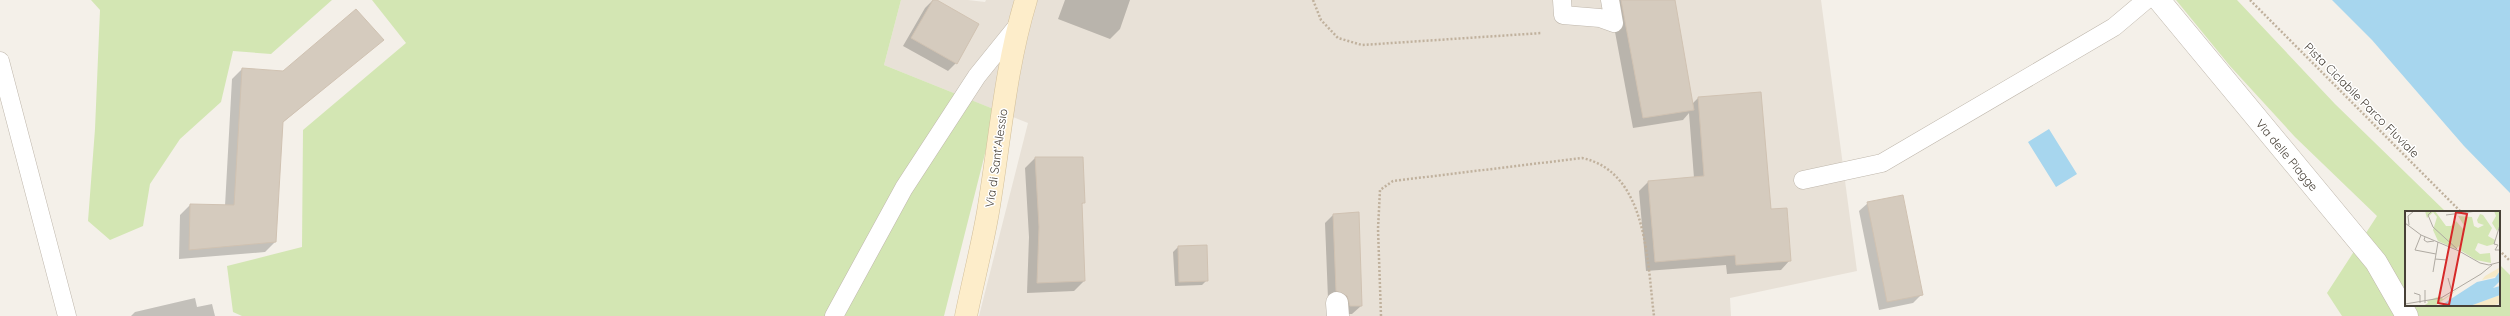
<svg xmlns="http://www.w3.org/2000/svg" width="2510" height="316" viewBox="0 0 2510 316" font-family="Quicksand,sans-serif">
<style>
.residential{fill:#e8e1d7}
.green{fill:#d3e6b3}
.water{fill:#a7d6ee}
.shadow{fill:#0003}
.building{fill:#d5cbbe;stroke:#d0c2b2}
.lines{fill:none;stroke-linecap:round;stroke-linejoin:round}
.lane-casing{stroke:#bfb7ac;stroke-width:19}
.street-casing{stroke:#bfb7ac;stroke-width:23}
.secondary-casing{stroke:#d2bf9a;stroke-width:23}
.path{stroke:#c0b19d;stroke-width:2.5;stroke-dasharray:2 2;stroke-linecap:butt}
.lane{stroke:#fff;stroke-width:18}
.street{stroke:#fff;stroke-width:22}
.secondary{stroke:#fdedca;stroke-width:22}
.labels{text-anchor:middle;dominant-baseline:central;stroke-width:3;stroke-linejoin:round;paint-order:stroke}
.street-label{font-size:12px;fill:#474037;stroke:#fff}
.inset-road{fill:none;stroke:#afaaa2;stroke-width:1}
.view{fill:#d62828;fill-opacity:0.15;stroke:#d62828;stroke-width:2}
.inset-edge{fill:none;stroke:#474037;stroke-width:2}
</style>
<rect width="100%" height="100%" fill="#f4f0e9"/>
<!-- residential -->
<path class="residential" d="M901,0H968L985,2L986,0H1821L1857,271L1730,298L1731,316H979L1028,123L884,65Z"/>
<!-- green -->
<path class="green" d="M91,0H332L271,54L233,51L221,102L180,139L150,184L143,226L110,240L88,221L95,129L100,10Z
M372,0H901L884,65L996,110L944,316H242L233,312L227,266L302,247L303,130L406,43Z
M2176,0H2237L2335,104L2446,212H2406V305H2499V264L2510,275V316H2342L2327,293L2377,216L2295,137L2230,66Z"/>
<!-- water -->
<path class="water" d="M2332,0H2510V193L2464,146L2372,40Z
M2049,129L2077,174L2056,187L2028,142Z"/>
<!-- shadow -->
<path class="shadow" d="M933,0L956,63L948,71L903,46L925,8Z
M1065,0H1130L1120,29L1110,39L1058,19Z
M1609,0H1674L1692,104L1698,98L1770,210L1790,260L1781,270L1727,274L1726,265L1646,271L1639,191L1648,182L1694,178L1689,113L1683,120L1633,128Z
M382,40L282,123L275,242L265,252L179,259L180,215L190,205L225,206L232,79L242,69L283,72Z
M1035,158L1084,202L1081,205L1084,281L1074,291L1027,293L1029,237L1025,168Z
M1868,203L1922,294L1913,303L1879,310L1859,211Z
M1333,215L1361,306L1352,314H1342L1328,299L1325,223Z
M1178,247L1207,280L1202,285L1175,286L1173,252Z
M195,298L197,307L212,304L215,316H131L135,312Z"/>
<!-- building -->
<path class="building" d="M933,0H937L979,24L957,64L911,38Z
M1621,0H1675L1694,110L1643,118Z
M356,9L384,40L283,122L276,242L189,250L190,204L234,205L242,68L283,71Z
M1761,92L1771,209L1787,208L1791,261L1736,265L1735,255L1655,262L1648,181L1704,176L1698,97Z
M1035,157H1083L1085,203H1082L1085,281L1037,283L1039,227Z
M1903,195L1923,295L1887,302L1867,202Z
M1359,212L1362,306H1350L1347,296L1336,291L1333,214Z
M1207,245L1208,281L1179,282L1178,246Z"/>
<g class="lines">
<defs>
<path id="lane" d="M1562,0L1563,15L1600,18L1614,23
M1610,0L1614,23
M0,61L67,316
M1803,180L1882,163L2114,27L2146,0
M834,316L904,188L977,76L1019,24"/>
<path id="street" d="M2159,0L2376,262L2407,316
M1337,303L1338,316"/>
<path id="secondary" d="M966,316C973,281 982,247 988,212C1000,141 1005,69 1026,0"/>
</defs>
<!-- lane casing -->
<use href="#lane" class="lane-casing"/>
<!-- street casing -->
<use href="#street" class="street-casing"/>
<!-- secondary casing -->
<use href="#secondary" class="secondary-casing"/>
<!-- path -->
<path class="path" d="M1313,0L1321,20L1338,38L1362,45L1542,33
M2250,0L2461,212
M2499,250L2510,261
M1381,316L1378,229L1380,190L1393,181L1582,158C1648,172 1647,262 1654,316"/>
<!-- lane -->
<use href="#lane" class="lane"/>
<!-- street -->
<use href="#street" class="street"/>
<!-- secondary -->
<use href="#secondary" class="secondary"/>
</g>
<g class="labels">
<!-- street labels -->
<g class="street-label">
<text transform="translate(2362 100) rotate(45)">Pista Ciclabile Parco Fluviale</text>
<text transform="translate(2287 155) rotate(50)">Via delle Piagge</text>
<text transform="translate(996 158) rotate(-82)">Via di Sant'Alessio</text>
</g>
</g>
<!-- overview -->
<g transform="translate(2405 211)">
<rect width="95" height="95" fill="#f4f0e9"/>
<path d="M20,0H30L41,15H46L51,10L58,18L60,16L53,5L67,6L69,15L73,17L79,14L73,12L72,9L75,3L78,4L87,17L83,25L90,29L89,33L82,35L73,32L70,39L75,43L85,42L86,52L71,49L55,39L54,35L51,38L33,30L28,19L32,6L28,1L22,7ZM89,0H95V15L92,20L87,12L91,5ZM55,77L30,95H18L23,92L22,90L35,85L38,88Z" fill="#d3e6b3"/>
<path d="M94,57L93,65L77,69L80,65ZM95,84V92L87,95H65Z" fill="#f6e9c6"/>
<path d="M95,60V70L88,77L95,75V84L65,95H35L72,71L90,67Z" fill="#a7d6ee"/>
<path class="inset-road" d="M27,0L23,4L28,16L52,38M41,4L72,0M0,12L16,24L54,40L75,52L84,54L95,51M4,14L3,5L9,0M95,14L89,33L93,34L90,39H95M16,24L10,39L31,43M20,26L19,29L22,31L29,30M30,48L42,49M28,61L33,31M43,67L47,81M20,79V92M9,82L15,84V92M0,93L36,87L76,63L87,54"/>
<path class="view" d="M51,1L62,3L44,94L33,92Z"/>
<rect width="95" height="95" class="inset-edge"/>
</g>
</svg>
